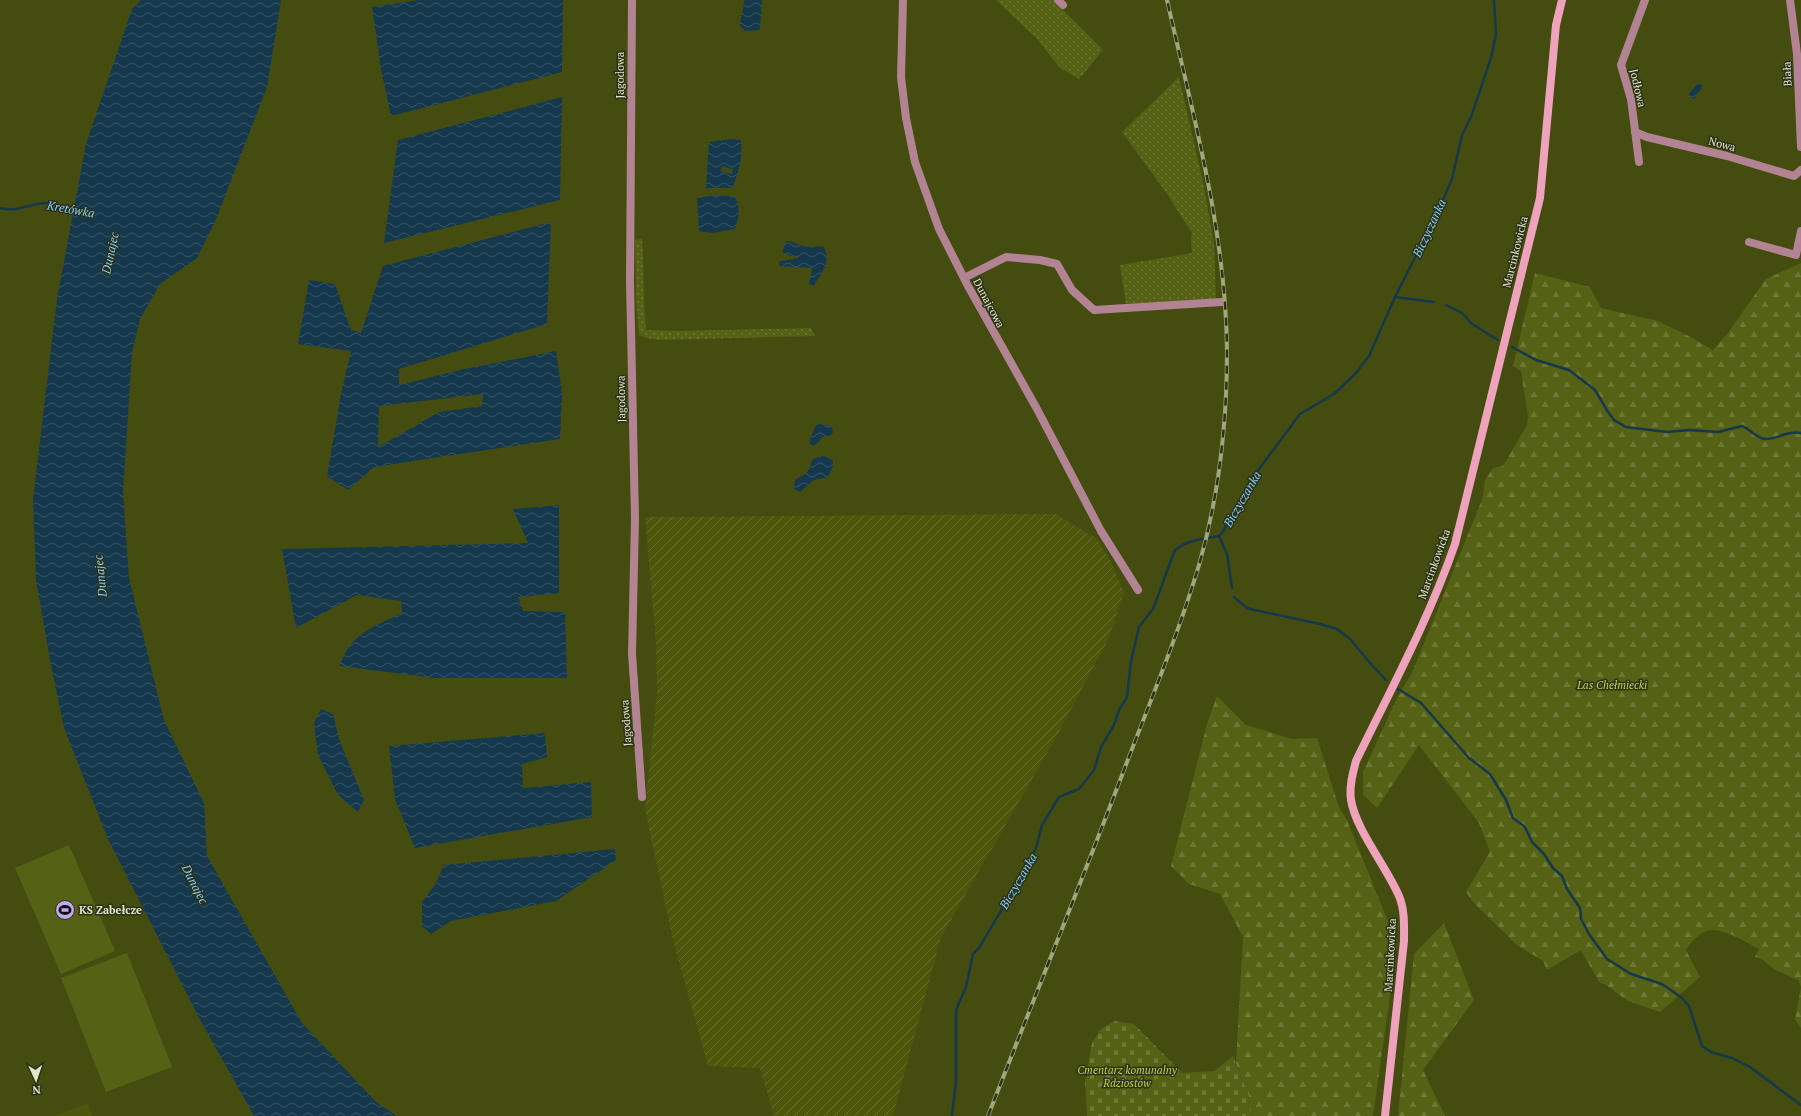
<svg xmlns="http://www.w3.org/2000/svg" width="1801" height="1116" viewBox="0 0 1801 1116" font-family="'PT Serif',serif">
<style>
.built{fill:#4c570c}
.industrial{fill:url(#industrial-furrows)}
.grass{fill:url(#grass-dots)}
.forest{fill:url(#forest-firs)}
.cemetery{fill:url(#cemetery-stones)}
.park{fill:#556114}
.water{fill:url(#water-waves);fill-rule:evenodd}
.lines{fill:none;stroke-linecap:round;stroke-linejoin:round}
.stream{stroke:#15384d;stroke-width:2.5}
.street{stroke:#b28392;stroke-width:8}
.secondary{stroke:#eea2bb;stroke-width:8}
.rail-casing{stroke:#9fa77b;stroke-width:4}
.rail{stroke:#2c3117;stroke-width:2.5;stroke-dasharray:8;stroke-linecap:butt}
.labels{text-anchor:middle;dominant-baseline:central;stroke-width:3;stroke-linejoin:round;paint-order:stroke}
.street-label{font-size:11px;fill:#e0e7c8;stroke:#2c3117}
.park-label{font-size:11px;font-style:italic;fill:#c0d846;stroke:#2c3117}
.poi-label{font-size:11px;font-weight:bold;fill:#e0e7c8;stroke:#2c3117;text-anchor:start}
.water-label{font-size:12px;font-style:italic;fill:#83cefe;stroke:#2c3117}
</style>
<defs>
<pattern id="industrial-furrows" width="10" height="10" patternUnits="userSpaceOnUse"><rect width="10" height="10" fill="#4c570c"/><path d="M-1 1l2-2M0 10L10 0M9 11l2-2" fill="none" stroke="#666f2e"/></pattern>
<pattern id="grass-dots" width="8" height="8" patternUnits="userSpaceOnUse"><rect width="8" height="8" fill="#556114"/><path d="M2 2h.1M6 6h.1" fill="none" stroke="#6d7835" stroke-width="1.8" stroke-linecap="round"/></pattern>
<pattern id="forest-firs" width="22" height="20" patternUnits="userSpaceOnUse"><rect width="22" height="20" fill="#556114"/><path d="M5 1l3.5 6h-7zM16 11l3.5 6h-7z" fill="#6d7835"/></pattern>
<pattern id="cemetery-stones" width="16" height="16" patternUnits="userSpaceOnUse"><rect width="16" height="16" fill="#556114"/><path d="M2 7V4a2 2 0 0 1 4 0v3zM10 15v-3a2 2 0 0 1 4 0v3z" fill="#6d7835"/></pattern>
<pattern id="water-waves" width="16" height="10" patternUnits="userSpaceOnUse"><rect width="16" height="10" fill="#15384d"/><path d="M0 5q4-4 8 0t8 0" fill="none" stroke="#375565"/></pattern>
</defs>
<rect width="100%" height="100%" fill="#444d0f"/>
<!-- built -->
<path class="built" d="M88,1103L92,1116H55Z"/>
<!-- industrial -->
<path class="industrial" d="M1056,514L1097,539L1110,560L1124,592L1108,640L1053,743L941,937L893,1116H774L760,1068L708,1066L673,940L645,810L657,693L656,642L645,517Z"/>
<!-- grass -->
<path class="grass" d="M996,0H1053L1103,50L1079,79L1060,68L1037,39Z
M1179,77L1203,182L1214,243L1216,299L1126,304L1120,265L1192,253L1191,242L1192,232L1182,218L1170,198L1122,132Z
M642,239C644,269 643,300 646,330L680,331L811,328L815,336L660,340L646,338L639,335L636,299L635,240Z"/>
<!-- forest -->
<path class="forest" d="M1801,263V1028L1795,1019L1801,987L1798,980L1775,970L1763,960L1755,957L1759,949C1748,943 1726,930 1713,930C1701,930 1691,942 1686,950L1700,977L1660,1012L1628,1001L1606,985L1599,982L1581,950L1547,970L1543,961L1518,946L1473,902L1466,892L1490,852L1479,823L1419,745L1377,808L1363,795V772L1398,696L1412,673L1483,497L1485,480L1493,468L1503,466L1527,425L1528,417L1521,371L1513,366L1535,273L1590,287L1601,308L1658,321L1685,334L1713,350L1728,333L1766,279Z
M1217,696L1246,725L1292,739L1317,738L1339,807L1347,820L1387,919L1395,960L1373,1116H1252L1248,1094L1236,1063L1243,937L1220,894L1189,884L1171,866L1207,724Z
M1444,923L1474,1000L1423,1070L1445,1116H1398L1414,954Z"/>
<!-- cemetery -->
<path class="cemetery" d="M1114,1021L1134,1024L1182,1073L1214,1071L1233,1056L1248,1094L1252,1116H1087L1085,1082L1092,1043L1100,1030Z"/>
<!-- park -->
<path class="park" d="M69,845L115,951L61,974L15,868Z
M127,953L172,1067L106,1092L61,978Z"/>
<!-- water -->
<path class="water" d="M141,0H281L267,87L215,222L197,258L160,284L140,319L132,353L123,492L129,578L164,720L204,803L207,856L302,1023L377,1103L397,1116H254L198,1016L108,839L64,728L50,660L36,580L33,499L57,299L86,144L132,9Z
M419,0H563L562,72L391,116L381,69L372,7Z
M744,0H762L760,30L745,31L740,25C741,16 744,9 744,0Z
M1697,83L1702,85L1701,89L1694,99L1689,95C1690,90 1696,88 1697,83Z
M562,97L560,200L384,243L398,140Z
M731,139L741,140C743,156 739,173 732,188H706L709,142ZM723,166L733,170L732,174L720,171Z
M709,196H734C741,206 739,218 735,229L712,233L699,231L697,198Z
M551,222L547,324L399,369V385L464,369L556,351L562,393L560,439L374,467L348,490L327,476L341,394L351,351L298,344L309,280L335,284L351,330L361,333L383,266ZM483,394L482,406L439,412L378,447L379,406Z
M786,241C795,241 802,247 808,247C814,247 818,246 824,247C831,268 822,269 814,286L809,284L812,268L779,266V262L781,261L798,258L796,256H791L782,252Z
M820,424L831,426L833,431L832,435L822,437L819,442L813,446L810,444V439L816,425Z
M825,456L833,461V466L828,477L814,480L800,492L794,489C794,475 798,480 806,473C815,465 805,458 825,456Z
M559,505V593L518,597L523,611L565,612L567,678H435L340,666C350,633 374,627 402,613L401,601L357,595L296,628L282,549L528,543L513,509Z
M321,709L333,714L339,739L364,800L358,812L338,795L318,755L314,723Z
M545,733L547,757L522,764L523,788L591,782L592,817L415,848L395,799L389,746Z
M615,849L616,860L556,901L451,921L431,934L422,926V902L435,885L444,865Z"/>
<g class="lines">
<!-- stream -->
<path class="stream" d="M0,208C19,213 32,202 48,203C57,204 66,210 75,212
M1395,297L1434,302
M1446,305L1462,313L1472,324L1498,340
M1512,347L1536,360L1569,370L1595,390L1608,412L1614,420L1626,427L1667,432L1689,430L1718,432L1742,426C1750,429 1755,437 1764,439C1777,440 1787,430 1801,433
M1219,536L1227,554L1232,588
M1234,597L1247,608L1255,610L1320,624L1337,629L1350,639L1370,663L1386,680
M1398,689L1421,703L1469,758L1490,774L1506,800L1513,818L1525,827L1532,842L1544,854L1553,868L1562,876L1567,889L1580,908L1581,919L1589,934L1607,959L1631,974L1662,984L1682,998L1689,1006L1702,1046L1711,1052L1732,1058L1750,1067L1801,1105
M952,1116L956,1081V1010L966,987L973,954L979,948L1025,870L1036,848L1042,825L1059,797L1079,789L1094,770L1101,747L1114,725L1119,710L1127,697L1131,661L1139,627L1153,609L1175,550L1184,544L1196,540L1219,536L1222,533L1259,469L1300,414L1334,394L1356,373L1369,356L1395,297L1436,216L1452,179L1462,135L1471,117L1491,58L1496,34L1494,0"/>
<!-- street -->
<path class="street" d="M632,0L630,282L635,519L632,654L642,797
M903,0L901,77L906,118L915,162L939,229L968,286L1037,409L1101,531L1138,590
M1058,0L1063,5
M1790,0L1797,54L1801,147
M1635,132L1647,137L1727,156L1794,176L1801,170
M1639,162L1631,99L1621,65L1645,0
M1749,242L1796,255L1801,231
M964,278L1006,257L1040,260L1057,264L1072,290L1094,310L1222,302"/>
<!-- secondary -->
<path class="secondary" d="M1385,1116L1404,941C1404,926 1405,910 1399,896C1386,866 1356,830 1351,800C1349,786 1353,773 1356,761C1391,689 1429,619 1455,544L1540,198L1556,25L1562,0"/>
<defs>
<path id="rail" d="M988,1116C1034,998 1082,881 1127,762C1152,697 1179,632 1199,565C1219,496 1227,422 1227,351C1226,232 1193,115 1167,0"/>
</defs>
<!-- rail casing -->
<use href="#rail" class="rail-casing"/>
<!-- rail -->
<use href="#rail" class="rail"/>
</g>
<!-- icons -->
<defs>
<symbol id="stadium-disc" viewBox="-11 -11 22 22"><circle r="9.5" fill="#c0a8f4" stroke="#2c3117"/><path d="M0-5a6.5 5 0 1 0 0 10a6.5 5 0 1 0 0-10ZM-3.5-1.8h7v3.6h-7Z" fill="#111"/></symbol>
</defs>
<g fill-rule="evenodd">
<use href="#stadium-disc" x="54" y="899" width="22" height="22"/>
</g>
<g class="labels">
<!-- street labels -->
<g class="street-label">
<text transform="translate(1787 74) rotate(-92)">Biała</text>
<text transform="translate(620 75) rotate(-90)">Jagodowa</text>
<text transform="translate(1638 88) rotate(77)">Jodłowa</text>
<text transform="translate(1722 144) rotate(15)">Nowa</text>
<text transform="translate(1515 252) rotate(-76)">Marcinkowicka</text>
<text transform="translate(989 303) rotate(62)">Dunajcowa</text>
<text transform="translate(621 399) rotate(-91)">Jagodowa</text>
<text transform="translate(1434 564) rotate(-70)">Marcinkowicka</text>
<text transform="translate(626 723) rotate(-94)">Jagodowa</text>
<text transform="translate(1390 955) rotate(-87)">Marcinkowicka</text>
</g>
<!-- park labels -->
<g class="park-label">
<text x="1612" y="685">Las Chełmiecki</text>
<text x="1127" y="1070">Cmentarz komunalny<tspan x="1127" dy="13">Rdziostów</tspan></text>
</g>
<!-- poi labels -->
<g class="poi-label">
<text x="79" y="910">KS Zabełcze</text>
</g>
<!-- water labels -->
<g class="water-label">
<text transform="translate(71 209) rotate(10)">Kretówka</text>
<text transform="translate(1429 228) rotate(-65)">Biczyczanka</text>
<text transform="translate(110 253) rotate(-78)">Dunajec</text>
<text transform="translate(1242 499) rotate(-60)">Biczyczanka</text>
<text transform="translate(100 576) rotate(-96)">Dunajec</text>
<text transform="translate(1018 881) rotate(-60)">Biczyczanka</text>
<text transform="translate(195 884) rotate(63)">Dunajec</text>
</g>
</g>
<!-- north arrow -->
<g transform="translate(36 1080) rotate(177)" stroke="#2c3117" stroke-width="3" paint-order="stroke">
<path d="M0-3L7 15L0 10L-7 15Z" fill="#e0e7c8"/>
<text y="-6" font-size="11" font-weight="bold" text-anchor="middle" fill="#e0e7c8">N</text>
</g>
</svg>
